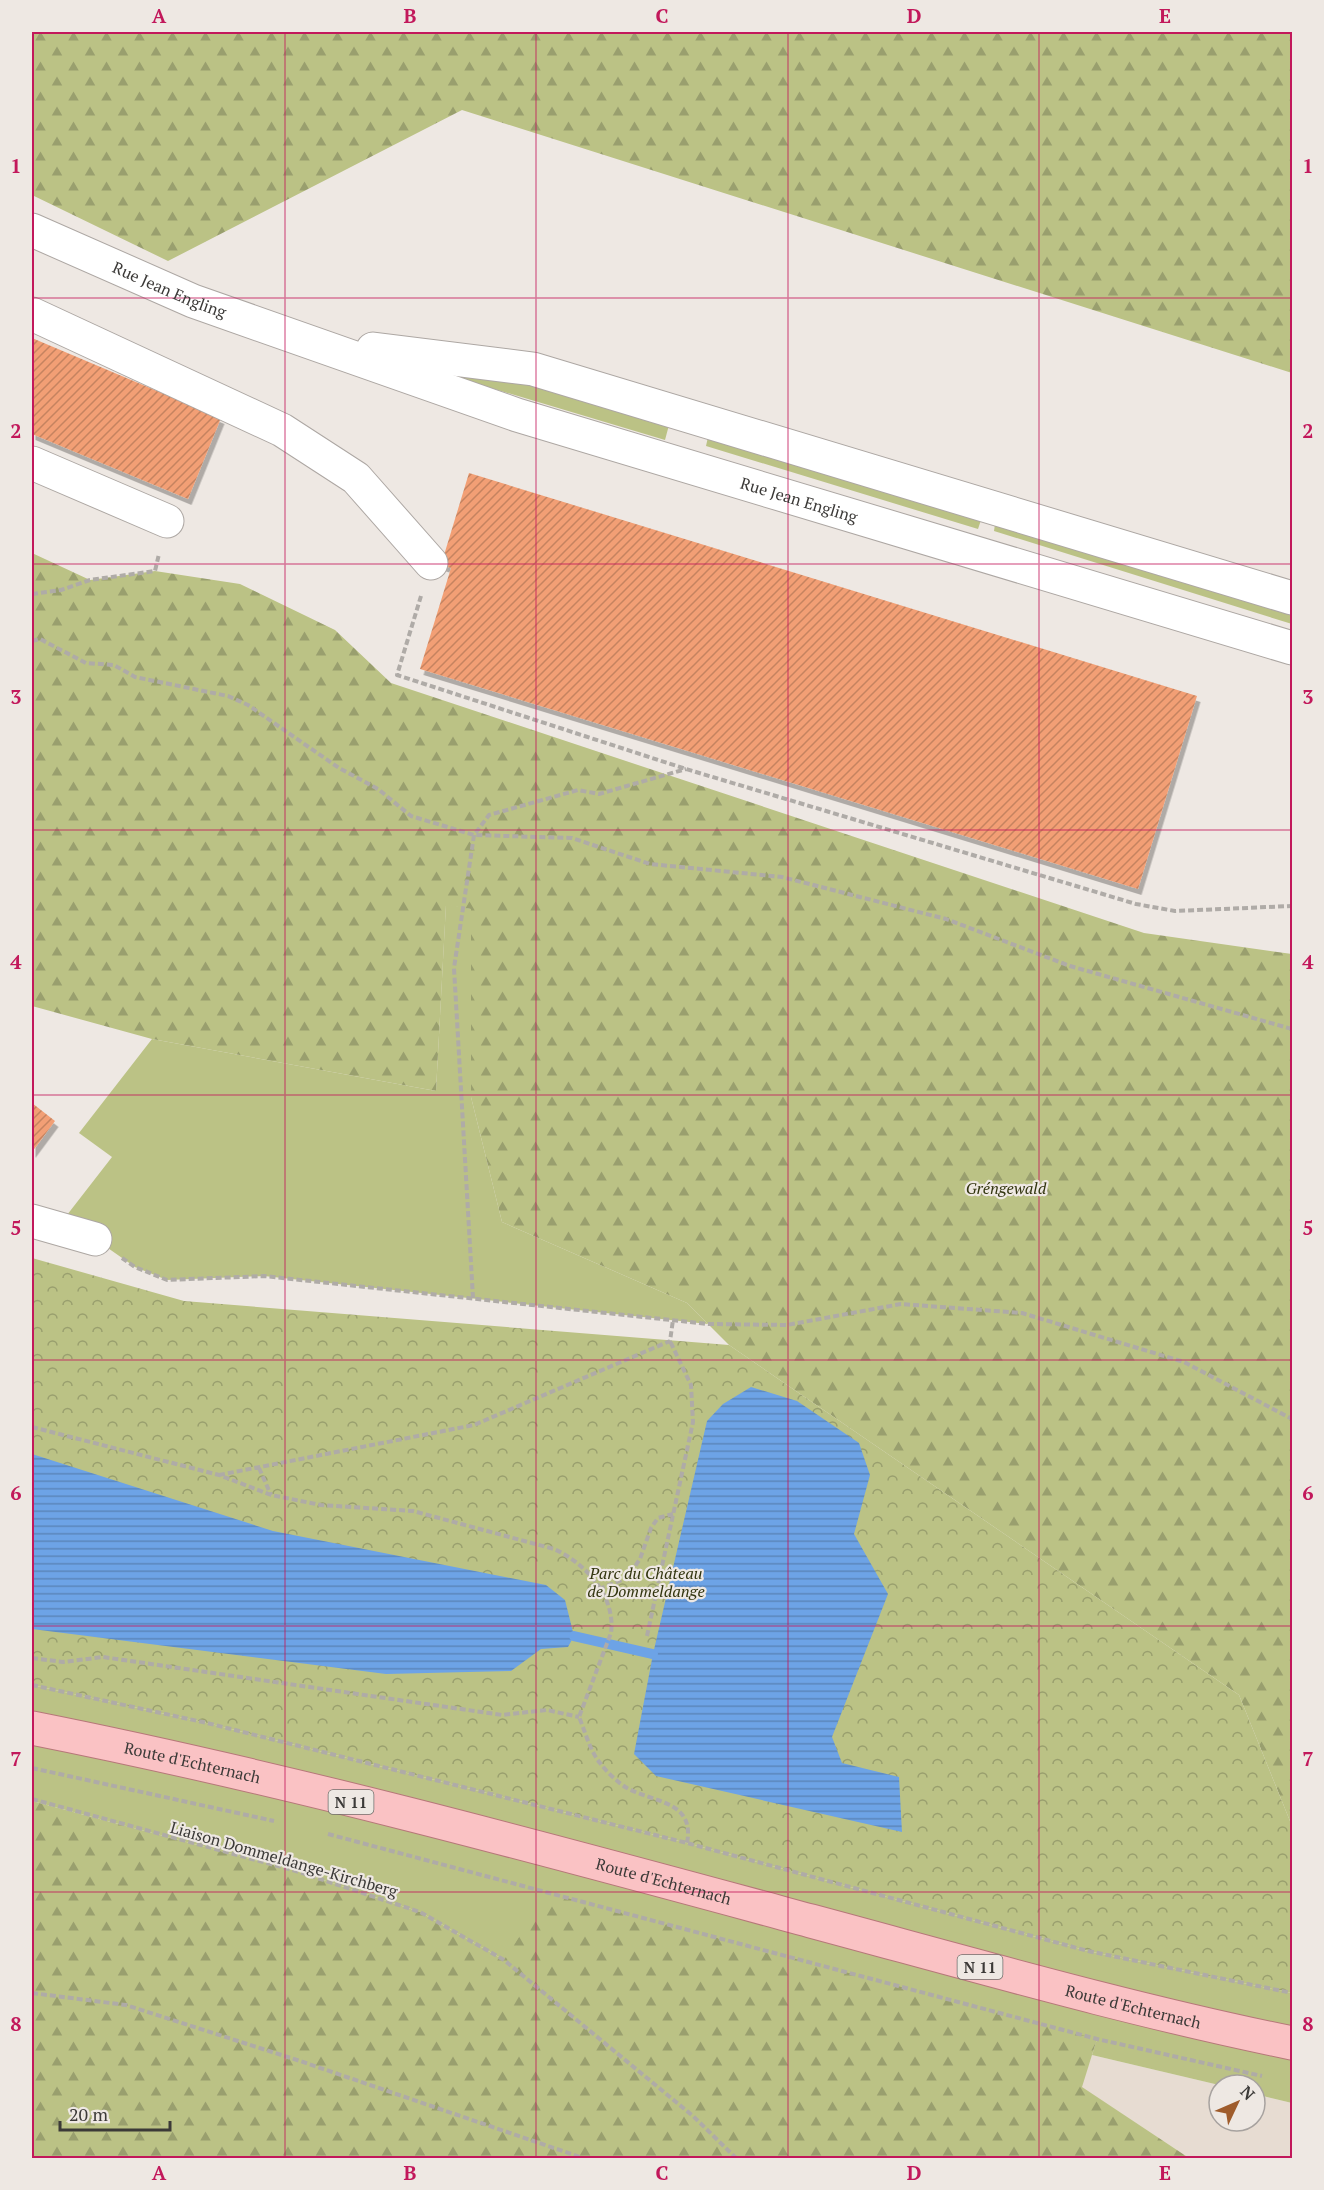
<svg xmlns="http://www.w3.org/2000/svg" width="1324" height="2190" viewBox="0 0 1324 2190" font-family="'PT Serif',serif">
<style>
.built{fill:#e7dcd2}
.grass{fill:#bbc285}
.forest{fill:url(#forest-firs)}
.park{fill:url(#park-crowns)}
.water{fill:url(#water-rules)}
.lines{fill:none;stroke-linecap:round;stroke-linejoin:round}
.stream{stroke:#6da3e6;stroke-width:10}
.building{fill:url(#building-hatch);filter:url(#shadow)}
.minor-casing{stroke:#ada7a3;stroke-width:35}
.major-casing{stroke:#b67879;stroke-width:35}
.path{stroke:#afaba7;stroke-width:4;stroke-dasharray:6 3;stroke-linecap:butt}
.minor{stroke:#fff;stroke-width:33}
.major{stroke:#fac2c4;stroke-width:33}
.grid{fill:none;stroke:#c2185b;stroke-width:1.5;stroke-opacity:0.55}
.labels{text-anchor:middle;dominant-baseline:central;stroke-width:4.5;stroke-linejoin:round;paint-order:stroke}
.shield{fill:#eee8e3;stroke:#716e6b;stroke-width:1.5}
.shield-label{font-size:15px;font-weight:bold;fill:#3c3a38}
.street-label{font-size:16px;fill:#3c3a38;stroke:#eee8e3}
.park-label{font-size:16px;font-style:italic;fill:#32350f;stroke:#eee8e3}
.neatline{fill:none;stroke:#c2185b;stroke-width:2}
.grid-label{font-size:20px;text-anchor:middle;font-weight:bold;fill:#c2185b}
</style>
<defs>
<pattern id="forest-firs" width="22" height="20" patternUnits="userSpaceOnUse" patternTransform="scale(1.5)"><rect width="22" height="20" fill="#bbc285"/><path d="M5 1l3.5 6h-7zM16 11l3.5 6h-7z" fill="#999f6e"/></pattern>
<pattern id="park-crowns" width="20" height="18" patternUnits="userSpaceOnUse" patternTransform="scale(1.5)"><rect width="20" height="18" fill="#bbc285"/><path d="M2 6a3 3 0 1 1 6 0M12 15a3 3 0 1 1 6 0" fill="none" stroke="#999f6e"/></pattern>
<pattern id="water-rules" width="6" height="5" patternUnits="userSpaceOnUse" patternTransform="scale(1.5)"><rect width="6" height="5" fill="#6da3e6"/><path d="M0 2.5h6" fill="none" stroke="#5b86bb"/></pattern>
<pattern id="building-hatch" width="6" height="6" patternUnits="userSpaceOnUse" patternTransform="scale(1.5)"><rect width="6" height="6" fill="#f29f74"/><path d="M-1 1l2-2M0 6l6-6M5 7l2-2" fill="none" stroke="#c58360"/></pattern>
<filter id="shadow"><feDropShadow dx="3.5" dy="6" stdDeviation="0" flood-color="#0004"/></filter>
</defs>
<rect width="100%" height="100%" fill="#eee8e3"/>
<!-- built -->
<path class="built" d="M1092,2055L1219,2085V2121H1255V2094L1292,2103V2158H1189L1081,2087Z"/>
<!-- grass -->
<path class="grass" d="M444,374L527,381L669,425L665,440Z
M708,437L981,520L978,529L706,446Z
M995,524L1292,615V624L994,531Z
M446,904L471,909V1097L502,1222L687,1303L708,1324L264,1276L167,1280L135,1267L95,1239L67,1215L112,1157L79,1133L152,1039L436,1091Z
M32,1685L207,1723L687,1843L1088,1951L1292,1993V2103L1255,2094V2085H1219L1092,2055L1097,2039L504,1960L420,1912L296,1871L32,1801Z"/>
<!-- forest -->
<path class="forest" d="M32,32H1292V373L462,110L168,261L32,195Z
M32,553L90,580L155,571L240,584L335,630L391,683L1144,933L1292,954V1826L1239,1695L729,1345L687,1303L502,1222L471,1097V909L446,905L436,1091L152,1039L32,1006Z
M32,1801L296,1871L420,1912L504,1960L548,1893L1097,2039L1082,2087L1189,2158H32Z"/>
<!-- park -->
<path class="park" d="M32,1258L184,1301L729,1345L1239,1695L1292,1826V1993L1088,1951L687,1843L207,1723L32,1685Z"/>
<!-- water -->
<path class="water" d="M751,1387L797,1401L859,1443L870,1475L854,1534L888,1594L832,1737L842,1763L899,1777L902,1832L656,1776L634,1754L653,1654L707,1421L723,1404Z
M32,1454L273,1531L546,1585L565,1600L574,1636L568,1647L541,1649L511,1671L386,1674L32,1629Z"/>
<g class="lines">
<!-- stream -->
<path class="stream" d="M574,1636L653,1654"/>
</g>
<!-- building -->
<path class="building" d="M32,338L221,418L188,499L32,434Z
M469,473L1197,696L1138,889L420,669L451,568L441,565Z
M32,1103L55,1121L32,1152Z"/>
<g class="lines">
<defs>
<g id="minor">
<path id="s1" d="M32,230L193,301L517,415L1292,648"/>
<path d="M32,314L282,430L356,478L431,563"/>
<path d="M373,349L533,369L1292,598"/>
<path d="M32,463L167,521"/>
<path d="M32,1221L95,1239"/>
</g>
<g id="major">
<path id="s2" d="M32,1728C294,1780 553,1851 811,1921C971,1964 1130,2010 1292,2043"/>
</g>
</defs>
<!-- minor casing -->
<use href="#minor" class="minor-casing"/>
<!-- major casing -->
<use href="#major" class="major-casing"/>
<!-- path -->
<path class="path" d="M32,594L61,590L90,580L155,571L159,554
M421,596L397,675L686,769L1136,904L1175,911L1292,906
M32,641L40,639L86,663L114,665L135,677L228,696L248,705L339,768L378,789L411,816L474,835L572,838L650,864L782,877L946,919L1070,966L1292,1029
M122,1258L135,1267L167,1280L264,1276L708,1324L787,1325L901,1304L1022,1313L1184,1362L1292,1419
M473,1298L454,968L474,835L489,815L578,790L599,794L686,769
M32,1427L219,1475L271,1495L321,1505L413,1511L554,1549C585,1563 616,1596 611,1633L579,1717C585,1731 590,1751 600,1763C606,1771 618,1783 627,1788C655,1803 695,1801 687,1843
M259,1468L271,1495
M219,1475L474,1425L670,1341L673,1320
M599,1589L627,1578L640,1559L651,1528L658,1518L673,1514
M647,1636L693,1422L691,1385L670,1341
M32,1658L63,1662L103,1657L502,1715L547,1710L579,1717
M32,1685L207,1723L687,1843L1088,1951L1292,1993
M32,1768L274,1821
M32,1799L296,1871L420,1912L504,1960L693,2116L736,2158
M328,1834L1097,2039L1262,2076
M32,1993L126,2005L300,2061L583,2158"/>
<!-- minor -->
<use href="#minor" class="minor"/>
<!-- major -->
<use href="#major" class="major"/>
</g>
<!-- grid -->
<path class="grid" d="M285,32V2158M536,32V2158M788,32V2158M1039,32V2158M32,298H1292M32,564H1292M32,830H1292M32,1095H1292M32,1360H1292M32,1626H1292M32,1892H1292"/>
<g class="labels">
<!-- shield labels -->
<g class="shield">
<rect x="328.5" y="1790" width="45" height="24" rx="4.5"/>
<rect x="957.5" y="1955" width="45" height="24" rx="4.5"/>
</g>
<g class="shield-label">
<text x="351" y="1802">N 11</text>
<text x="980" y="1967">N 11</text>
</g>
<!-- street labels -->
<g class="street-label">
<text stroke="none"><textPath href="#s1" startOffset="150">Rue Jean Engling</textPath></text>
<text stroke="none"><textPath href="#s1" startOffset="814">Rue Jean Engling</textPath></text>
<text stroke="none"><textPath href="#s2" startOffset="164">Route d'Echternach</textPath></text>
<text transform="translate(284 1859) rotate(16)">Liaison Dommeldange-Kirchberg</text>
<text stroke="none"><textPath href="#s2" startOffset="650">Route d'Echternach</textPath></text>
<text stroke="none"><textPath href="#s2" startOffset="1136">Route d'Echternach</textPath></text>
</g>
<!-- park labels -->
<g class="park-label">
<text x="1006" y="1188">Gréngewald</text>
<text x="646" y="1573">Parc du Château<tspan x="646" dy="18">de Dommeldange</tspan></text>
</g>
</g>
<!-- border -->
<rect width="1324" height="2190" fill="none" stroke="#eee8e3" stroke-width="66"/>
<!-- north arrow -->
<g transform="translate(1237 2103) rotate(46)"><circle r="28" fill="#eee8e3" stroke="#a7a29f" stroke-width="1.5"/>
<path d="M0-4.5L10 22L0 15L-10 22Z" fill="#9f5c2c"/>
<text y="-9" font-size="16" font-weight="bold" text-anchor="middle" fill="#3c3a38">N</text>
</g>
<!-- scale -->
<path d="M60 2121v9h110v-9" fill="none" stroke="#3c3a38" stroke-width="3"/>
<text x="69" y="2121" font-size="18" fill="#3c3a38" stroke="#eee8e3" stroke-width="4.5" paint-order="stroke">20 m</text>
<rect x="33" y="33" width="1258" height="2124" class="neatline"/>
<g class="grid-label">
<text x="159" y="23">A</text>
<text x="410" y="23">B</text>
<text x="662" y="23">C</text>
<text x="914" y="23">D</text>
<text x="1165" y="23">E</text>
<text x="16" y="173">1</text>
<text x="1308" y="173">1</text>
<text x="16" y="438">2</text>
<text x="1308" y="438">2</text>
<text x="16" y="704">3</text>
<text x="1308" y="704">3</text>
<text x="16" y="969">4</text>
<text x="1308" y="969">4</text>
<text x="16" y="1235">5</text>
<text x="1308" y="1235">5</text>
<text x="16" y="1500">6</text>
<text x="1308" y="1500">6</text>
<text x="16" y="1766">7</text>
<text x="1308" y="1766">7</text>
<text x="16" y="2031">8</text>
<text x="1308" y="2031">8</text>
<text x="159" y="2180">A</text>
<text x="410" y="2180">B</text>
<text x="662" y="2180">C</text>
<text x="914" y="2180">D</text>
<text x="1165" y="2180">E</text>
</g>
</svg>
